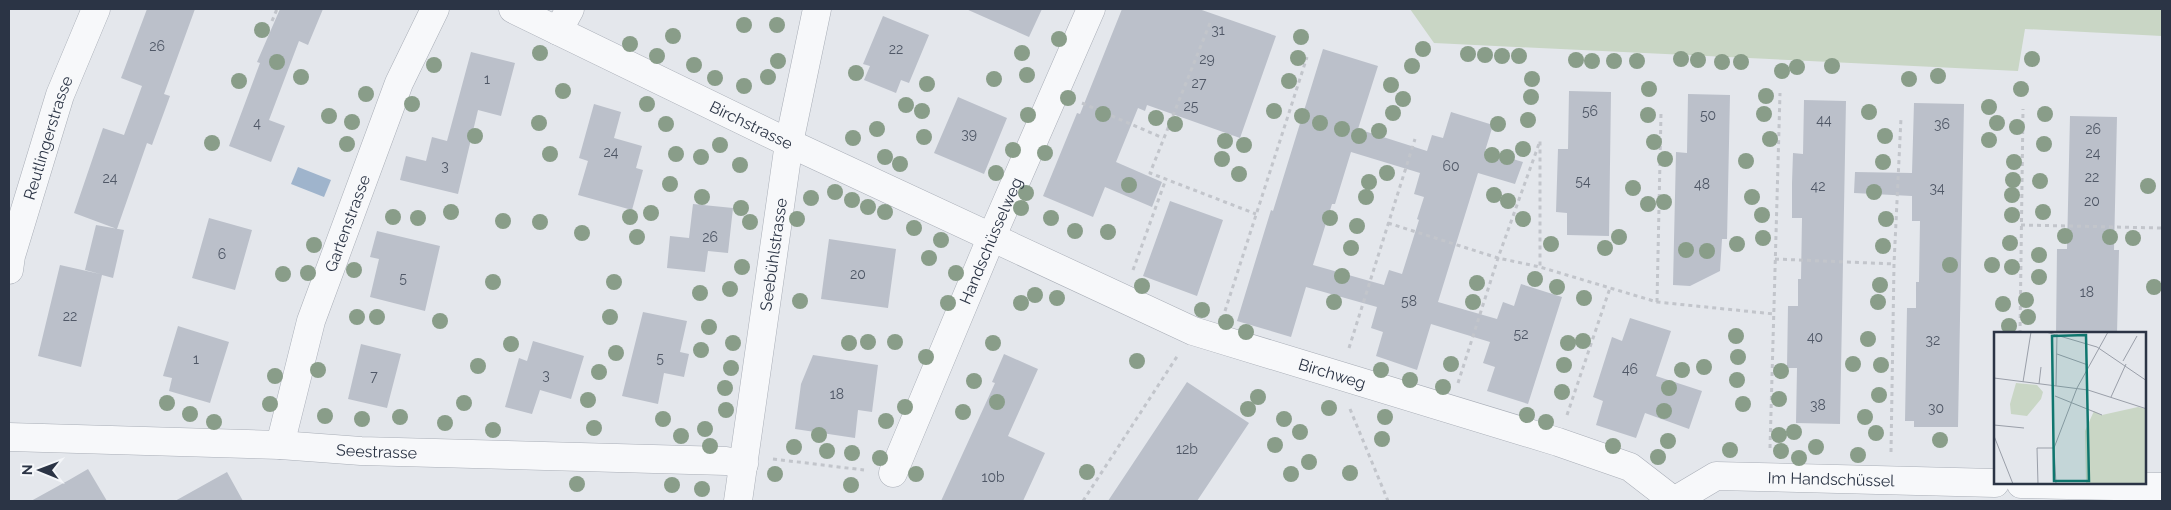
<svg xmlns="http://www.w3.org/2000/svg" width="2171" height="510" viewBox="0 0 2171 510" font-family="Raleway,sans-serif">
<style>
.green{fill:#c9d6c5}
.water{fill:#9fb4cc}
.building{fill:#bbc0ca;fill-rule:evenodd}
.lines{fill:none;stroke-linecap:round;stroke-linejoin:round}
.minor-casing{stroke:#a9aeb7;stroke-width:29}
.path{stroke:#c2c5cb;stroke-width:3;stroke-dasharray:4 4;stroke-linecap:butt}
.minor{stroke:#f7f8fa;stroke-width:28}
.tree{fill:#899d89}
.labels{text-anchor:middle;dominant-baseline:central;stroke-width:4.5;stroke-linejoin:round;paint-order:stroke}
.number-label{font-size:14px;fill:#4f5766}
.street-label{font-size:16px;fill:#2b3445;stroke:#f4f6f9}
.inset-road{fill:none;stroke:#9a9fa9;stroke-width:1}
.view{fill:#0f766e;fill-opacity:0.15;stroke:#0f766e;stroke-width:2.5}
.inset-edge{fill:none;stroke:#2b3445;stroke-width:2.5}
</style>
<rect width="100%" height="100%" fill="#e4e7ec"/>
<!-- green -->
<path class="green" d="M1410,9H2162V36L2025,29L2018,71L1434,43Z"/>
<!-- water -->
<path class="water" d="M298,167L331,180L324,197L291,184Z"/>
<!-- building -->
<path class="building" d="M147,9H195L164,94L170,96L152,145L147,143L117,229L74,213L103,128L124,135L142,86L121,78Z
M280,9H323L308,45L299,41L269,120L285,126L271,162L229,146L260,63L257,62Z
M966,9H1042L1029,37Z
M1122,9H1199L1276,36L1240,138L1147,105L1145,111L1138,108L1116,162L1162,182L1152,207L1105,187L1093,217L1043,196L1077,113L1080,114Z
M883,16L929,35L909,83L901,80L896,93L864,80L870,66L863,64Z
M1323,49L1378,66L1358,129L1427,151L1432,135L1443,138L1451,112L1493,125L1485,151L1523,162L1515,184L1478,173L1438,302L1497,319L1503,302L1514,306L1521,284L1562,297L1528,404L1487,391L1495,367L1483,363L1490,342L1431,324L1417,370L1376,356L1383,332L1371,328L1377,307L1306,287L1291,337L1237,321L1271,210L1273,211ZM1351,152L1420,173L1414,194L1424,197L1417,219L1419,220L1402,274L1389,270L1384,285L1313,265L1332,204H1335Z
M471,52L515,63L501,116L478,110L458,194L400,180L406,156L426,161L432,137L447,141Z
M1569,91L1611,92L1609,236L1567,235V213L1556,212L1558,149H1568Z
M1688,94L1730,95L1727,239H1722L1720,271L1690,286L1673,285L1676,152L1687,153Z
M958,97L1007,118L984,174L934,153Z
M1804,100L1846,101L1840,424L1796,423L1797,368H1787L1788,306H1798V279H1801L1802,218H1792V183L1793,153L1803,154Z
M1914,103L1964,104L1958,427H1914V421H1905L1907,308H1916V282H1919L1920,221H1912V196L1854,193L1855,172L1912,173Z
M594,104L621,112L614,138L642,146L636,168L643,170L632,210L578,195L588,161L579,158Z
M2070,116L2117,117L2114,250H2119L2117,334H2056L2057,249H2067Z
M1170,201L1223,220L1197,296L1143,276Z
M693,204L733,208L728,253L708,251L705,272L667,268L670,236L689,238Z
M209,218L252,230L235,290L192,278Z
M96,225L124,230L113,278L102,275L81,367L38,356L60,265L100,274L85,270Z
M377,231L440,246L425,311L370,297L379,259L370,257Z
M829,239L896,249L888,308L821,299Z
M643,312L687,321L680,352L689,354L684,377L664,373L658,404L622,396Z
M1630,318L1671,331L1656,376L1702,391L1689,429L1645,413L1636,438L1596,425L1603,401L1593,397L1612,337L1622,341Z
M178,326L229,342L210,403L169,391L172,378L163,376Z
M533,341L584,356L571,399L540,390L532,414L505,407L519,358L527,361Z
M361,344L401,354L387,408L348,399Z
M1004,354L1038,369L1008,436L1045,453L1023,501H941L995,383L992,382Z
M813,355L878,365L872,412L858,410L855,438L795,429L801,384Z
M1187,382L1249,423L1197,501H1108Z
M88,469L107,501H31L69,480Z
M227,472L243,501H175Z"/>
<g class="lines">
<defs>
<g id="minor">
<path id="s1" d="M513,9L789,143L1193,331L1558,442L1630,467L1674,501"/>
<path d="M558,31L570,9"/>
<path id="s2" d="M9,270L11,256L60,95L96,9"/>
<path id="s3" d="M9,437L280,445L361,451L726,461L744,464"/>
<path id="s4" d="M280,445L311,321L399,83L435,9"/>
<path id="s5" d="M893,473L992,236L1091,9"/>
<path d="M2021,484L2162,487"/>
<path id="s6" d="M738,501L789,143L817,9"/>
<path id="s7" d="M1674,501L1716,476L1995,483"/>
</g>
</defs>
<!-- minor casing -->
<use href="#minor" class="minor-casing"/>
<!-- path -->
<path class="path" d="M272,21L277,9
M1210,23L1150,173L1256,214
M1082,103L1163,138
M1388,223L1498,258L1540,267L1657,302L1774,314
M2021,225L2162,228
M1775,259L1894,264
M1133,270L1166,179
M1657,302L1661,113
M1225,311L1307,57
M2020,334L2023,109
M1349,348L1415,139
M1458,383L1498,258L1540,141V267
M1350,409L1388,501
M1567,415L1610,288
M1770,448L1780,93
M1891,452L1894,264L1901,118
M773,459L864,470
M1083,501L1178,355"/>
<!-- minor -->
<use href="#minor" class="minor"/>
</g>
<!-- trees -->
<g class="tree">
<circle cx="744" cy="25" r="8"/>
<circle cx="777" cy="25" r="8"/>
<circle cx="262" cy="30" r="8"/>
<circle cx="673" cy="36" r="8"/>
<circle cx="1301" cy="37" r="8"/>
<circle cx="1059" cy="39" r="8"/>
<circle cx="630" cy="44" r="8"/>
<circle cx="1423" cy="49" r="8"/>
<circle cx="540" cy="53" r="8"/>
<circle cx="1022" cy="53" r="8"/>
<circle cx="1468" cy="54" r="8"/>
<circle cx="1485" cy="55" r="8"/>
<circle cx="657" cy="56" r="8"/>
<circle cx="1502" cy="56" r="8"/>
<circle cx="1519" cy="56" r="8"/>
<circle cx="1298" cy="58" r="8"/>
<circle cx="1681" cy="59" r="8"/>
<circle cx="2032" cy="59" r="8"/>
<circle cx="1576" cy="60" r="8"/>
<circle cx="1698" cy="60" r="8"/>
<circle cx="778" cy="61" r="8"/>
<circle cx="1592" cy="61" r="8"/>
<circle cx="1614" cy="61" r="8"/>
<circle cx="1637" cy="61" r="8"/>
<circle cx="277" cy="62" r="8"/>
<circle cx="1722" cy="62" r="8"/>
<circle cx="1741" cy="62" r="8"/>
<circle cx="434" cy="65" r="8"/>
<circle cx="694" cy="65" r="8"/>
<circle cx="1412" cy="66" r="8"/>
<circle cx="1832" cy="66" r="8"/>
<circle cx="1797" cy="67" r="8"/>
<circle cx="1782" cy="71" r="8"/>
<circle cx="856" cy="73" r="8"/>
<circle cx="1027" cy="75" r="8"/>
<circle cx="1938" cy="76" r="8"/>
<circle cx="301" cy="77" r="8"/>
<circle cx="768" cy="77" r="8"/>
<circle cx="715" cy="78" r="8"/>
<circle cx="994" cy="79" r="8"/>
<circle cx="1532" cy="79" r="8"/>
<circle cx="1909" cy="79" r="8"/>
<circle cx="239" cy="81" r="8"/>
<circle cx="1289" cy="81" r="8"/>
<circle cx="927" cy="84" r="8"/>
<circle cx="1391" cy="85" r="8"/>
<circle cx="744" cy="86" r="8"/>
<circle cx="1649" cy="89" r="8"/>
<circle cx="2021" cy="89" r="8"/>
<circle cx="563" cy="91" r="8"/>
<circle cx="366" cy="94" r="8"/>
<circle cx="1766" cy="96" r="8"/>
<circle cx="1531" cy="97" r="8"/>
<circle cx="1068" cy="98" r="8"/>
<circle cx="1403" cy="99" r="8"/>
<circle cx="412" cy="104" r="8"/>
<circle cx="647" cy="104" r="8"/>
<circle cx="906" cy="105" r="8"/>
<circle cx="1989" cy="107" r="8"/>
<circle cx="922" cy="111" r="8"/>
<circle cx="1274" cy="111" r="8"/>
<circle cx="1869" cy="112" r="8"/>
<circle cx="1393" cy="113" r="8"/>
<circle cx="1103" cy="114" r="8"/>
<circle cx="1764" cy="114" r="8"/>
<circle cx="2045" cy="114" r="8"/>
<circle cx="1028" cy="115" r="8"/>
<circle cx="1648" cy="115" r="8"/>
<circle cx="329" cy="116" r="8"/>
<circle cx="1302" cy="116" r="8"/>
<circle cx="1156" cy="118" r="8"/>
<circle cx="1528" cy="120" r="8"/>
<circle cx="352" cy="122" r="8"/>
<circle cx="539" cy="123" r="8"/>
<circle cx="1320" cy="123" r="8"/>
<circle cx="1997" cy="123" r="8"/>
<circle cx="666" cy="124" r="8"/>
<circle cx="1175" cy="124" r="8"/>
<circle cx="1498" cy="124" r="8"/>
<circle cx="2017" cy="127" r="8"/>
<circle cx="877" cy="129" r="8"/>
<circle cx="1342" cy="129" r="8"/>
<circle cx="1379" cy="131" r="8"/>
<circle cx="475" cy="136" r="8"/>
<circle cx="1359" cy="136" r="8"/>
<circle cx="1885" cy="136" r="8"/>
<circle cx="924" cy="137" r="8"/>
<circle cx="853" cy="138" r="8"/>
<circle cx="1770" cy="139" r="8"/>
<circle cx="1989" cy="140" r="8"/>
<circle cx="1225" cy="141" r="8"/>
<circle cx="1654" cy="142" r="8"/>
<circle cx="212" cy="143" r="8"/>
<circle cx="347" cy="144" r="8"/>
<circle cx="2044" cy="144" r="8"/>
<circle cx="720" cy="145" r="8"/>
<circle cx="1244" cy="145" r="8"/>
<circle cx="1523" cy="149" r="8"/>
<circle cx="1013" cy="150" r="8"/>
<circle cx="1045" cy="153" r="8"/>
<circle cx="550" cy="154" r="8"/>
<circle cx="676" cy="154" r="8"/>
<circle cx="1492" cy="155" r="8"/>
<circle cx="701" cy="157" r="8"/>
<circle cx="885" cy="157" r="8"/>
<circle cx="1507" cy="157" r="8"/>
<circle cx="1222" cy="159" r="8"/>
<circle cx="1665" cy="159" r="8"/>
<circle cx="1746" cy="161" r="8"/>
<circle cx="1883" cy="162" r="8"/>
<circle cx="2014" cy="162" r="8"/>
<circle cx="900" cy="164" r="8"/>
<circle cx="740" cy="165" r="8"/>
<circle cx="996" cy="173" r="8"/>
<circle cx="1387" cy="173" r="8"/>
<circle cx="1239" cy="174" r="8"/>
<circle cx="2013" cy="180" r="8"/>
<circle cx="2040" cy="181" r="8"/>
<circle cx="1369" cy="182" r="8"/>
<circle cx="670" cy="184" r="8"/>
<circle cx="1129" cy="185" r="8"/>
<circle cx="2148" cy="186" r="8"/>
<circle cx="1633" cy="188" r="8"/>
<circle cx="835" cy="192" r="8"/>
<circle cx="1874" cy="192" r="8"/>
<circle cx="1026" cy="193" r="8"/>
<circle cx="1494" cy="195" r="8"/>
<circle cx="2012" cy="195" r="8"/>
<circle cx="702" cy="197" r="8"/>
<circle cx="1366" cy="197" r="8"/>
<circle cx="1752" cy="197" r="8"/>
<circle cx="811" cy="198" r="8"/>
<circle cx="852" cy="200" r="8"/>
<circle cx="1508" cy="201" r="8"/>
<circle cx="1664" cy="202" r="8"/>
<circle cx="1648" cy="204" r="8"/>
<circle cx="868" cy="207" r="8"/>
<circle cx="741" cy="208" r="8"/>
<circle cx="1021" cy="208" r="8"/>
<circle cx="451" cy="212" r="8"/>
<circle cx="885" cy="212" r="8"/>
<circle cx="2043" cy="212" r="8"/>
<circle cx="651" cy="213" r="8"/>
<circle cx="1762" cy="215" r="8"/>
<circle cx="2012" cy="215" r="8"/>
<circle cx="393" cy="217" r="8"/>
<circle cx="630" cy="217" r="8"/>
<circle cx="418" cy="218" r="8"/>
<circle cx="1051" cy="218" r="8"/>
<circle cx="1330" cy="218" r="8"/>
<circle cx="797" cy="219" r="8"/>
<circle cx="1523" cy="219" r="8"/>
<circle cx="1886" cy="219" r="8"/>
<circle cx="503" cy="221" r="8"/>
<circle cx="540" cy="222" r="8"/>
<circle cx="750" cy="222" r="8"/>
<circle cx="1357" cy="226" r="8"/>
<circle cx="914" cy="228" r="8"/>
<circle cx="1075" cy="231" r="8"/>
<circle cx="1108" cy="232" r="8"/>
<circle cx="582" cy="233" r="8"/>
<circle cx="2065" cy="236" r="8"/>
<circle cx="637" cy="237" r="8"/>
<circle cx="1619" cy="237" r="8"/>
<circle cx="2110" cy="237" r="8"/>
<circle cx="1763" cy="238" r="8"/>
<circle cx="2133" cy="238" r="8"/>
<circle cx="941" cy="240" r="8"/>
<circle cx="2010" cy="243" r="8"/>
<circle cx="1551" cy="244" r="8"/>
<circle cx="1737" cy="244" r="8"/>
<circle cx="314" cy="245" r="8"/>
<circle cx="1883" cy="246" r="8"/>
<circle cx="1351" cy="248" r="8"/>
<circle cx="1605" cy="248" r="8"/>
<circle cx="1686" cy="250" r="8"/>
<circle cx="1707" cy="251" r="8"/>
<circle cx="2039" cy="255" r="8"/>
<circle cx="929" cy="258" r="8"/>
<circle cx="1950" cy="265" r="8"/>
<circle cx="1992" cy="265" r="8"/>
<circle cx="742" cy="267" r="8"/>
<circle cx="2012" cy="267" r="8"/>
<circle cx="354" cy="270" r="8"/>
<circle cx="308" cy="273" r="8"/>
<circle cx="956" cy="273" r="8"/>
<circle cx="283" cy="274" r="8"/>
<circle cx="1342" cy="276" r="8"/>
<circle cx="2039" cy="277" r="8"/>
<circle cx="1535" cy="279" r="8"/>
<circle cx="493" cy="282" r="8"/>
<circle cx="614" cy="282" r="8"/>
<circle cx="1477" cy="283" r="8"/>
<circle cx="1880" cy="285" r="8"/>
<circle cx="1142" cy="286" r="8"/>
<circle cx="1557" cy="287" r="8"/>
<circle cx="2154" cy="287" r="8"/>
<circle cx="730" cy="289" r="8"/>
<circle cx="700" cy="293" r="8"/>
<circle cx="1035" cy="295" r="8"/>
<circle cx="1057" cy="298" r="8"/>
<circle cx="1584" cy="298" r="8"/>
<circle cx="2026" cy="300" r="8"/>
<circle cx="800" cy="301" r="8"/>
<circle cx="1334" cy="302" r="8"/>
<circle cx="1473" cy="302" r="8"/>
<circle cx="1878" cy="302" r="8"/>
<circle cx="948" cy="303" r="8"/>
<circle cx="1021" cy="303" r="8"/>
<circle cx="2003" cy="304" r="8"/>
<circle cx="1202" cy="310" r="8"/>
<circle cx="357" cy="317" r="8"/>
<circle cx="377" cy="317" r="8"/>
<circle cx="610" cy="317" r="8"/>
<circle cx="2028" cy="317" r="8"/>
<circle cx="440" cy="321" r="8"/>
<circle cx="1226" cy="322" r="8"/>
<circle cx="2009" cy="326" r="8"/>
<circle cx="709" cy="327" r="8"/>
<circle cx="1246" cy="332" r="8"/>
<circle cx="1736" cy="336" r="8"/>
<circle cx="1868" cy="339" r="8"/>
<circle cx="1583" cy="341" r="8"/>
<circle cx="868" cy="342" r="8"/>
<circle cx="895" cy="342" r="8"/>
<circle cx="733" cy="343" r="8"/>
<circle cx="849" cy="343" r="8"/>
<circle cx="993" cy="343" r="8"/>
<circle cx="1568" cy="343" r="8"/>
<circle cx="511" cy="344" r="8"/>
<circle cx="701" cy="350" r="8"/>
<circle cx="616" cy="353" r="8"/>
<circle cx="926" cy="357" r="8"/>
<circle cx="1738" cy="357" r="8"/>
<circle cx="1137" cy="361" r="8"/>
<circle cx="1451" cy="364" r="8"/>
<circle cx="1853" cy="364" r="8"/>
<circle cx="1564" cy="365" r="8"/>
<circle cx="1881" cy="365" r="8"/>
<circle cx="478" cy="366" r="8"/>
<circle cx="1704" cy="367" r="8"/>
<circle cx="731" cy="368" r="8"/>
<circle cx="318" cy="370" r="8"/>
<circle cx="1381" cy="370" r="8"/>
<circle cx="1682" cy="370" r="8"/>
<circle cx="1781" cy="371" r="8"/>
<circle cx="599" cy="372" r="8"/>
<circle cx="275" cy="376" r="8"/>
<circle cx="1410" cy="380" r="8"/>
<circle cx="1737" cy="380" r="8"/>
<circle cx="974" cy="381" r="8"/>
<circle cx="1443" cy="387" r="8"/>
<circle cx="725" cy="388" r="8"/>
<circle cx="1669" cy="388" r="8"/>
<circle cx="1562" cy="392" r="8"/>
<circle cx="1879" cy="395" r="8"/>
<circle cx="1258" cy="397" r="8"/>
<circle cx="1779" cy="399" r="8"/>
<circle cx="588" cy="400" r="8"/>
<circle cx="997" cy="402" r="8"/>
<circle cx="167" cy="403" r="8"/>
<circle cx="464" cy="403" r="8"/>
<circle cx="270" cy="404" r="8"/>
<circle cx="1743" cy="404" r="8"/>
<circle cx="905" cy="407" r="8"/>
<circle cx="1329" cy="408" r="8"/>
<circle cx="1248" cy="409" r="8"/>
<circle cx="726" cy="410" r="8"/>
<circle cx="1664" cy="411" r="8"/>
<circle cx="963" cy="412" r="8"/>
<circle cx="190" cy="414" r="8"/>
<circle cx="1527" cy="415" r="8"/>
<circle cx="325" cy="416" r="8"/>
<circle cx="400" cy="417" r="8"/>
<circle cx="1385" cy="417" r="8"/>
<circle cx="1865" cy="417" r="8"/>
<circle cx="362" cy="419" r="8"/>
<circle cx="663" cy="419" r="8"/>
<circle cx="1284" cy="419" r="8"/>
<circle cx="886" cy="421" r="8"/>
<circle cx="214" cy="422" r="8"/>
<circle cx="1546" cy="422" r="8"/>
<circle cx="445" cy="423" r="8"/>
<circle cx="594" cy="428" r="8"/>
<circle cx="705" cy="429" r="8"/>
<circle cx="493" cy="430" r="8"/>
<circle cx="1300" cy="432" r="8"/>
<circle cx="1794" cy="432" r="8"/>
<circle cx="1876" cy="433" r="8"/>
<circle cx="819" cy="435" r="8"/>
<circle cx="1779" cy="435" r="8"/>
<circle cx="681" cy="436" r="8"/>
<circle cx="1382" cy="439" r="8"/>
<circle cx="1940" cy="440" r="8"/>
<circle cx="1668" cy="441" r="8"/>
<circle cx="1275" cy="445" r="8"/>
<circle cx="710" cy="446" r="8"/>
<circle cx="1613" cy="446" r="8"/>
<circle cx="794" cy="447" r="8"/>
<circle cx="1816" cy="447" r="8"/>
<circle cx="1730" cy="450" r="8"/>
<circle cx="827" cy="451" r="8"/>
<circle cx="1781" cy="451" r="8"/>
<circle cx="852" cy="453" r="8"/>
<circle cx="1858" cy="455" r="8"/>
<circle cx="1658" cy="457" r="8"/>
<circle cx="880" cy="458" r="8"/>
<circle cx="1799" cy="458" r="8"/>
<circle cx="1309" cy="462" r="8"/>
<circle cx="1087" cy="472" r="8"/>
<circle cx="1350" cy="473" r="8"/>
<circle cx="775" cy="474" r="8"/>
<circle cx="916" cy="474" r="8"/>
<circle cx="1291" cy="474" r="8"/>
<circle cx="577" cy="484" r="8"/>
<circle cx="672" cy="485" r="8"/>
<circle cx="851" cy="485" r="8"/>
<circle cx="702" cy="489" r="8"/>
</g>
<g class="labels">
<!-- number labels -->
<g class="number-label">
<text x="1218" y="30">31</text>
<text x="157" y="46">26</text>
<text x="896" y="49">22</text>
<text x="1207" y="59">29</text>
<text x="487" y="79">1</text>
<text x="1199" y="83">27</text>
<text x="1191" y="106">25</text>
<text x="1590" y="111">56</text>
<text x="1708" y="115">50</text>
<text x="1824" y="120">44</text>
<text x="257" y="123">4</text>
<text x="1942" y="124">36</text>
<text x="2093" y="129">26</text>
<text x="969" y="134">39</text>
<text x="611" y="152">24</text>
<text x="2093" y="153">24</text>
<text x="445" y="166">3</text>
<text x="1451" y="166">60</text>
<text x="2092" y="177">22</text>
<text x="110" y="178">24</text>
<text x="1583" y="181">54</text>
<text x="1702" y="184">48</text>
<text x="1818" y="186">42</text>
<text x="1937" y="188">34</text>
<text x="2092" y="201">20</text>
<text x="710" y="237">26</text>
<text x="222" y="254">6</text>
<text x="858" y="274">20</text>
<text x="403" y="278">5</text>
<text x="2087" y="292">18</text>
<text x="1409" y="301">58</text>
<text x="70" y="316">22</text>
<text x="1521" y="334">52</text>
<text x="1815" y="337">40</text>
<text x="1933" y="340">32</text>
<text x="660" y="358">5</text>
<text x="196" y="359">1</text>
<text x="1630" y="369">46</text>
<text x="546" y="375">3</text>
<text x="374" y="376">7</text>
<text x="837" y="394">18</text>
<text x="1818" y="405">38</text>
<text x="1936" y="408">30</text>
<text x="1187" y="449">12b</text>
<text x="993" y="477">10b</text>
</g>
<!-- street labels -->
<g class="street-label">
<text stroke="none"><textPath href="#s1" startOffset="265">Birchstrasse</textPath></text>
<text stroke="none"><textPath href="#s2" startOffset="138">Reutlingerstrasse</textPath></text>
<text stroke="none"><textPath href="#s4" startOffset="232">Gartenstrasse</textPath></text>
<text stroke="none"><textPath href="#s5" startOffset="252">Handschüsselweg</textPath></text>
<text stroke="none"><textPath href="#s6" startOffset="249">Seebühlstrasse</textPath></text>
<text stroke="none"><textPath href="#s1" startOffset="898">Birchweg</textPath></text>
<text stroke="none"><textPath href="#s3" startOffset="368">Seestrasse</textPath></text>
<text stroke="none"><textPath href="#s7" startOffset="164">Im Handschüssel</textPath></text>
</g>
</g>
<!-- overview -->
<g transform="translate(1994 332)">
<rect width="152" height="152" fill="#e4e7ec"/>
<path d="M22,51L43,53L49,60L47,67L33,84L17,82L16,72ZM144,75L152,77V152H92L91,99L100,79L108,83Z" fill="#c9d6c5"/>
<path class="inset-road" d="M52,0L103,15L153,49M63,22L94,33M129,29L143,4M0,46L94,58L153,77M29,50L37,0M45,52L47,35M62,54L63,2M61,64L108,83M117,65L132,32M0,93L30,96M0,104L19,152M60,116L83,56L114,0M60,116L62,152M44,152L43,116H60"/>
<path class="view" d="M92,3L95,149H60L58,4Z"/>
<rect width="152" height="152" class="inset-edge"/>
</g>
<!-- border -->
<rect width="2171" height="510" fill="none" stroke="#2b3445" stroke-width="20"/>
<!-- north arrow -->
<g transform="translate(40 470) rotate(271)" stroke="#f4f6f9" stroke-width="4" paint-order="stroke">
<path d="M0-4L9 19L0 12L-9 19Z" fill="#2b3445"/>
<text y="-8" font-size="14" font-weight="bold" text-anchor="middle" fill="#2b3445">N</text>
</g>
</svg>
